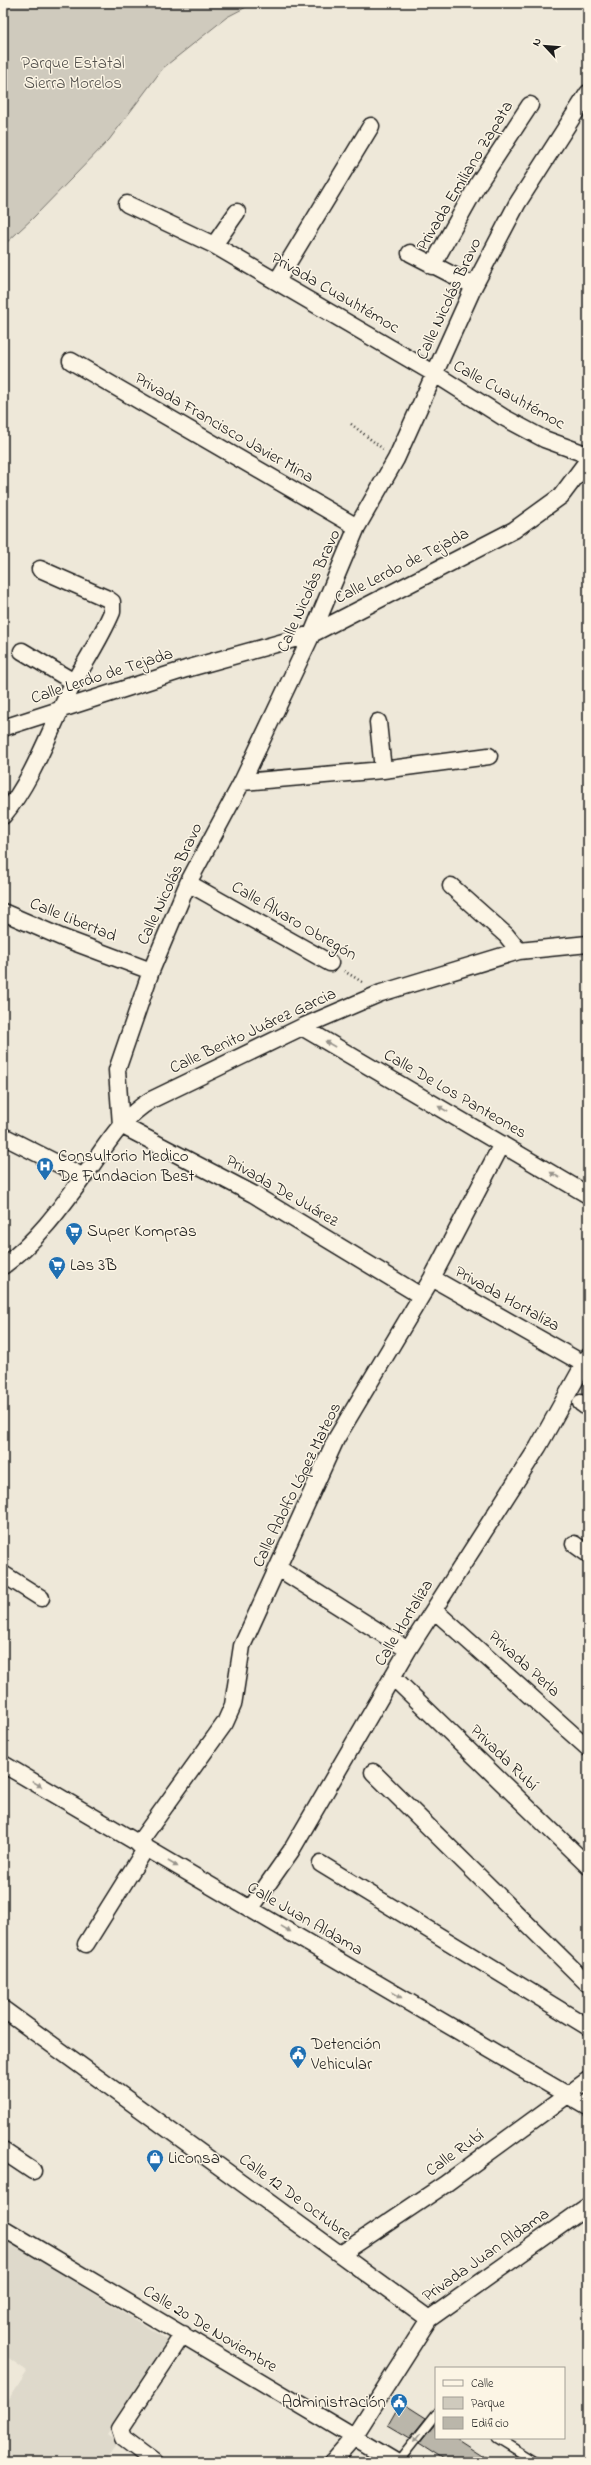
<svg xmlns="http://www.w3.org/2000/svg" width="591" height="2465" viewBox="0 0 591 2465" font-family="'Indie Flower',sans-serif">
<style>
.built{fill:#ded9cb}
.green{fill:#cfcabd;stroke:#76736c}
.building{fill:#bab6aa;stroke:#1c1c1c}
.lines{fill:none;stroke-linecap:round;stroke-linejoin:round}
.lane-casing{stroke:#1c1c1c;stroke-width:11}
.street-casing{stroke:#1c1c1c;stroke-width:19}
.path{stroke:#1c1c1c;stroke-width:2.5;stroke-dasharray:1 3;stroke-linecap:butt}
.lane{stroke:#fcf5e5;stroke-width:8}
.street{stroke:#fcf5e5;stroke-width:16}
.oneway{fill:#97938b}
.labels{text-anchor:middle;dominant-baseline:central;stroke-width:3;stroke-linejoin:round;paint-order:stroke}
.park-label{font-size:17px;fill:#52504c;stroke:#fcf5e5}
.street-label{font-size:17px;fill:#1c1c1c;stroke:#fcf5e5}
.poi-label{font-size:17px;fill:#1c1c1c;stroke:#fcf5e5;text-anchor:start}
</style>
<rect width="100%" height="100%" fill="#eee8d9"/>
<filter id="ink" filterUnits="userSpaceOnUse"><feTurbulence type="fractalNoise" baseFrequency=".025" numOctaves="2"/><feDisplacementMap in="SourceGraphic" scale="8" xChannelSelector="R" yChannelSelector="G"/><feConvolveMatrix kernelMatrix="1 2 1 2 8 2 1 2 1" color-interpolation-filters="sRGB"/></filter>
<g filter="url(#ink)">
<!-- built -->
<path class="built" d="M3,2237L169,2341L107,2434L118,2442L104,2462H3V2408L27,2371L3,2354Z"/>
<!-- green -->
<path class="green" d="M3,3H254L227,17L163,68L109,140L33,218L3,246Z"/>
<!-- building -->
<path class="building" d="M401,2402L426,2418L410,2438L388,2425Z
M435,2424L436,2438H456L493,2462H447L419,2444Z"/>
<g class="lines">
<defs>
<path id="lane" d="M497,2438L536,2462
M398,2462L436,2414"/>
<path id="street" d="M127,204L214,245L435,374L503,417L544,439L588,455
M214,245L237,212
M410,253L474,286
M432,266L478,184L530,105
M277,281L371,126
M71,361L357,527
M22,651L74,682
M378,722L383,770
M3,728L186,669L312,634L514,530L561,496L588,460
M242,782L383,770L489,756
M3,816C35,777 51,726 74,682C87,659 102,636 112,612V602L108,599L40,569
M188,883L330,963
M451,886L506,935L519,951
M3,912L63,938L151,971
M302,1027L588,1195
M3,1136L84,1177
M3,1266C38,1241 65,1202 90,1168C108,1142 124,1116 151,1100L302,1027L381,993L519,951L588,944
M432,1278L584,1364
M421,1296L253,1194L121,1125L117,1070L151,971L188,883L242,782L312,634L357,527L396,459L474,286L517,204L588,93
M581,1403L588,1408
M574,1544L588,1554
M278,1568L408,1650
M3,1574L41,1598
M434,1610L588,1748
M394,1678L588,1866
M3,1764L588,2107
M373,1772L588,1984
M138,1844L225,1723L233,1705L242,1646L336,1439L432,1278L502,1144
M321,1864L588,2027
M251,1908L291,1851L408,1650L538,1447L588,1357
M86,1944L146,1848
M3,2009L429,2319
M3,2151L33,2171
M3,2228L396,2462
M341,2254L444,2185L588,2080
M155,2462L123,2438L120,2429L183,2334
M332,2462L353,2438L429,2319L588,2206"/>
</defs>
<!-- lane casing -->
<use href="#lane" class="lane-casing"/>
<!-- street casing -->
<use href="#street" class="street-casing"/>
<!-- path -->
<path class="path" d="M351,424L383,449
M344,971L364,983"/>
<!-- lane -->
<use href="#lane" class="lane"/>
<!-- street -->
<use href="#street" class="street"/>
</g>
<!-- one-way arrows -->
<defs><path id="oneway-solid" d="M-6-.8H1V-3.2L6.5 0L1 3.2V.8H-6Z"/></defs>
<g class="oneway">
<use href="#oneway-solid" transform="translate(330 1044) rotate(-150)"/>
<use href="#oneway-solid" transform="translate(443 1109) rotate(-150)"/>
<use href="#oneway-solid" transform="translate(555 1175) rotate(-149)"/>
<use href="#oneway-solid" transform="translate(37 1784) rotate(31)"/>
<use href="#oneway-solid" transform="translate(173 1864) rotate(30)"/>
<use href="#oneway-solid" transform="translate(286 1929) rotate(31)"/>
<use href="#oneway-solid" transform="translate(397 1995) rotate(31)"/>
<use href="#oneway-solid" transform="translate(417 2438) rotate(128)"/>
</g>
</g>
<!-- icons -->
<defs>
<symbol id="hospital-pin" viewBox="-11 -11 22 30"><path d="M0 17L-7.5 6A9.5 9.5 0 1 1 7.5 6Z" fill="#1f6fb2" stroke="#fcf5e5"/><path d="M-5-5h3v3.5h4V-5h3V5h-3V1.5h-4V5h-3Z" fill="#fff"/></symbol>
<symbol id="supermarket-pin" viewBox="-11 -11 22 30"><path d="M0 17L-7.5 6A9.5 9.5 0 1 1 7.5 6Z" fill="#1f6fb2" stroke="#fcf5e5"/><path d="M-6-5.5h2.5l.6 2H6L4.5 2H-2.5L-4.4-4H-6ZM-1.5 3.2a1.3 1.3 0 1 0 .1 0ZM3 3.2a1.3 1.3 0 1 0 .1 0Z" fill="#fff"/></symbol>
<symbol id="civic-pin" viewBox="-11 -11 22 30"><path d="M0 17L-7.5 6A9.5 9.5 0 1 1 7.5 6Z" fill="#1f6fb2" stroke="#fcf5e5"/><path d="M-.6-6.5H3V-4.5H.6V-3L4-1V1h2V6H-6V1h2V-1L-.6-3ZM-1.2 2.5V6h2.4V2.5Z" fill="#fff"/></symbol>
<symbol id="shop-pin" viewBox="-11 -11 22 30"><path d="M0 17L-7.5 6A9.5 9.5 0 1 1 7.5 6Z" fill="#1f6fb2" stroke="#fcf5e5"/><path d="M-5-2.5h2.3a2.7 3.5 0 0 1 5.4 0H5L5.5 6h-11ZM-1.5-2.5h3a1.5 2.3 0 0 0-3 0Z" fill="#fff"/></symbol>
</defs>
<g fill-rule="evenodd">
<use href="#hospital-pin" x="35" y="1156" width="20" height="27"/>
<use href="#supermarket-pin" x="64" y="1221" width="20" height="27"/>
<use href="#supermarket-pin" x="47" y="1255" width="20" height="27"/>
<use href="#civic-pin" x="288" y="2044" width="20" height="27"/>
<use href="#shop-pin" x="145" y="2148" width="20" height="27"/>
<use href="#civic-pin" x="389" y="2392" width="20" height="27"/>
</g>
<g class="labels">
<!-- park labels -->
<g class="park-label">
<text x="73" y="63">Parque Estatal<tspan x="73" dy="20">Sierra Morelos</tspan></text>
</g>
<!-- street labels -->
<g class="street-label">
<text transform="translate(465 176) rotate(-59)">Privada Emiliano Zapata</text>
<text transform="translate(335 293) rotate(30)">Privada Cuauhtémoc</text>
<text transform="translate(449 299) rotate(-65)">Calle Nicolás Bravo</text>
<text transform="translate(509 395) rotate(29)">Calle Cuauhtémoc</text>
<text transform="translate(224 428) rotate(30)">Privada Francisco Javier Mina</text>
<text transform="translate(402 566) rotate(-27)">Calle Lerdo de Tejada</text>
<text transform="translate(309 591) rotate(-66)">Calle Nicolás Bravo</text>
<text transform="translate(102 676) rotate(-18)">Calle Lerdo de Tejada</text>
<text transform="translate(170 884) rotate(-65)">Calle Nicolás Bravo</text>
<text transform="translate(73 920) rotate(22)">Calle Libertad</text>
<text transform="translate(294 921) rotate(30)">Calle Álvaro Obregón</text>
<text transform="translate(253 1031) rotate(-25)">Calle Benito Juárez Garcia</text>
<text transform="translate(455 1094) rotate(30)">Calle De Los Panteones</text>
<text transform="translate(282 1191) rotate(30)">Privada De Juárez</text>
<text transform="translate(507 1299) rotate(29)">Privada Hortaliza</text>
<text transform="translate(297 1485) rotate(-64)">Calle Adolfo López Mateos</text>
<text transform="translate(404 1623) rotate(-59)">Calle Hortaliza</text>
<text transform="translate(524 1664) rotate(42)">Privada Perla</text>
<text transform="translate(504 1758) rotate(44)">Privada Rubí</text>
<text transform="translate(305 1919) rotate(30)">Calle Juan Aldama</text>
<text transform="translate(455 2153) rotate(-36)">Calle Rubí</text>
<text transform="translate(295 2197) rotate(36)">Calle 12 De Octubre</text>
<text transform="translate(486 2255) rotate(-35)">Privada Juan Aldama</text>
<text transform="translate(210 2329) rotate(31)">Calle 20 De Noviembre</text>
</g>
<!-- poi labels -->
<g class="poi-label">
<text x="58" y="1156">Consultorio Medico<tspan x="58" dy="20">De Fundacion Best</tspan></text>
<text x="87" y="1231">Super Kompras</text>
<text x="70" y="1265">Las 3B</text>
<text x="311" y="2044">Detención<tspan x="311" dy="20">Vehicular</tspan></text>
<text x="168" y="2158">Liconsa</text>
<text x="386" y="2402" text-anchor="end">Administración</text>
</g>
</g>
<!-- margin -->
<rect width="591" height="2465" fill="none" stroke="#fcf5e5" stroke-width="16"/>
<rect x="8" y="8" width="575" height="2449" fill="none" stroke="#1c1c1c" stroke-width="1.5" filter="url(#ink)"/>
<!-- legend -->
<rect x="435" y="2367" width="130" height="72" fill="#fcf5e5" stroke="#a29e95"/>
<rect x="443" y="2380" width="20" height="6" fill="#fcf5e5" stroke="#a29e95"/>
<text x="471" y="2387" font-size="12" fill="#1c1c1c">Calle</text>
<rect x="443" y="2397" width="20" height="12" fill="#cfcabd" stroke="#a29e95"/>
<text x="471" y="2407" font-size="12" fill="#1c1c1c">Parque</text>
<rect x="443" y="2417" width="20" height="12" fill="#bab6aa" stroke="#a29e95"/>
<text x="471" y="2427" font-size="12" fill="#1c1c1c">Edificio</text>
<!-- north arrow -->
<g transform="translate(545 46) rotate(296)" stroke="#fcf5e5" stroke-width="3" paint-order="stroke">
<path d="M0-3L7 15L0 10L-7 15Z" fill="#1c1c1c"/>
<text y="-6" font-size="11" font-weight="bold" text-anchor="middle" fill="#1c1c1c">N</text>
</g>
</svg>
